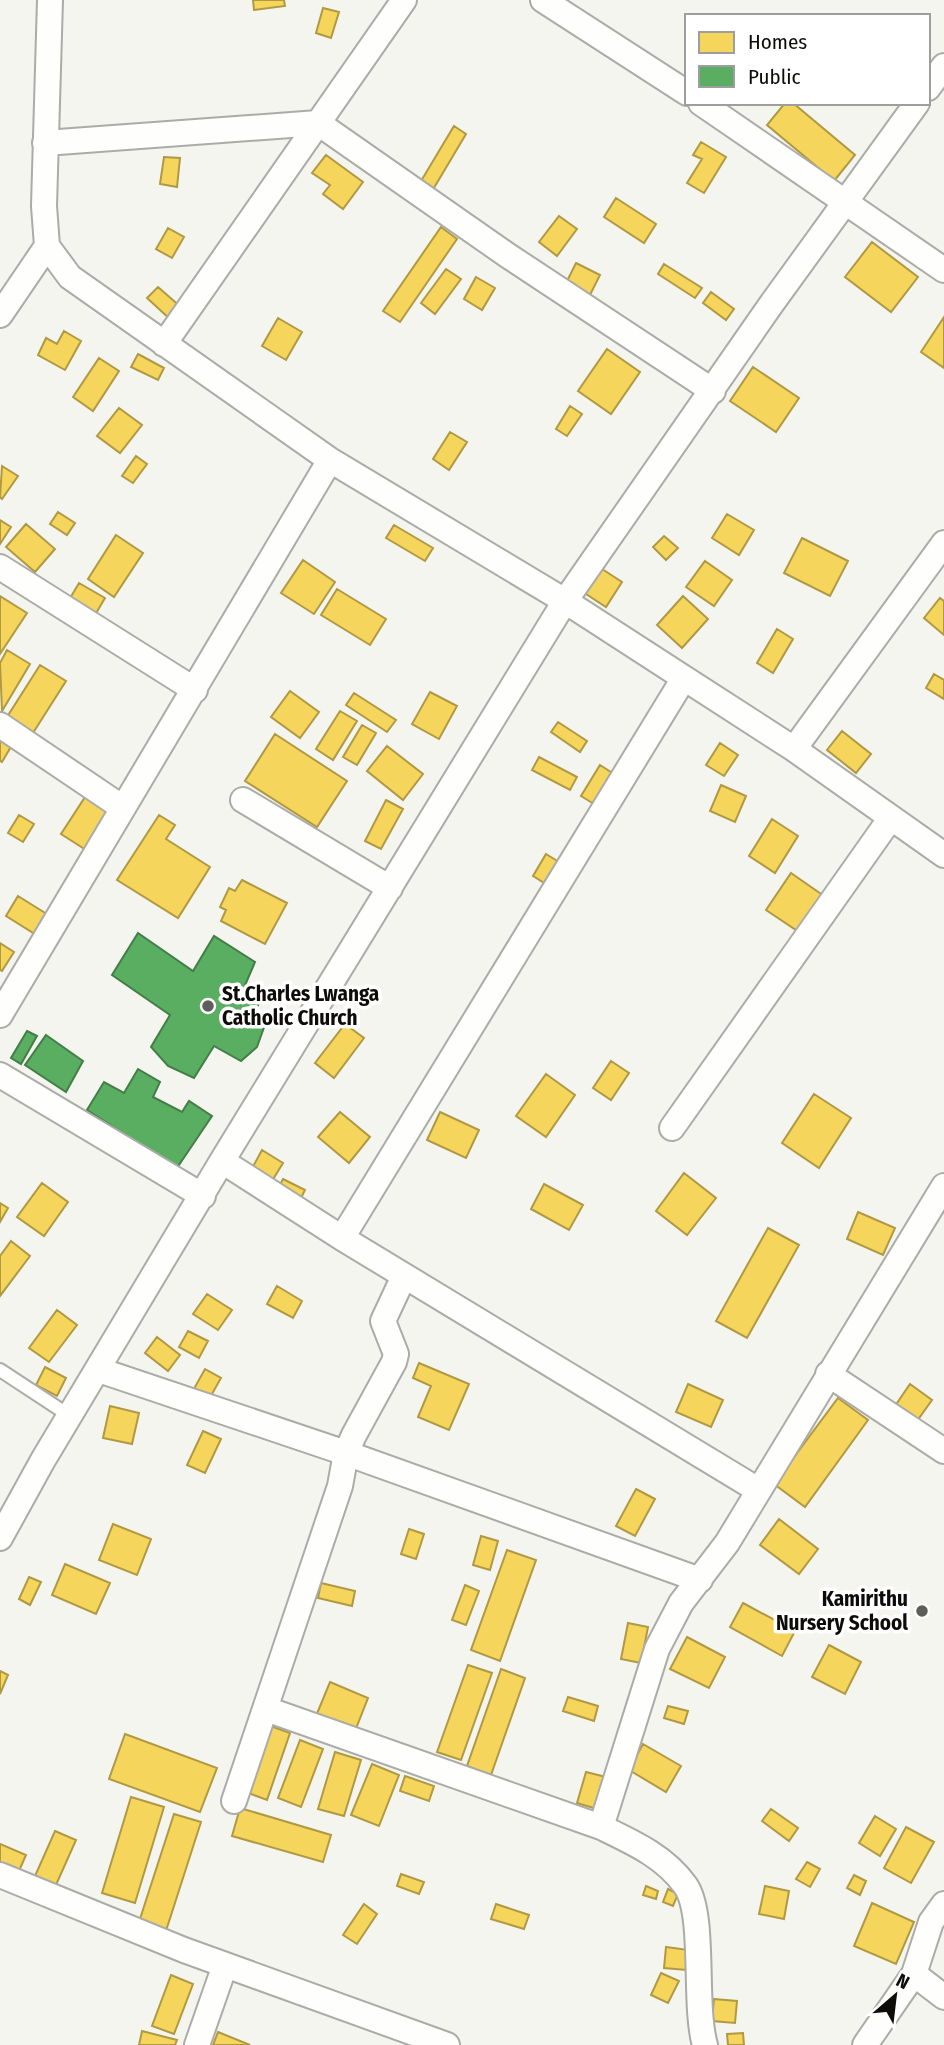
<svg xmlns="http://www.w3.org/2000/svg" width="944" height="2045" viewBox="0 0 944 2045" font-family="'Fira Sans Condensed',sans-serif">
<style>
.homes{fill:#f6d55c;stroke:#b09943;stroke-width:2}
.public{fill:#5aae61;stroke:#437d47;stroke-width:2}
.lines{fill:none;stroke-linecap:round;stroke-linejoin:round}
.lane-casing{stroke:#ababa7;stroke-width:16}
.street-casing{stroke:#ababa7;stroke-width:28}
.lane{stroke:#fefefd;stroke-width:12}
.street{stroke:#fefefd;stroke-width:24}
.poi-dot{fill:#5e5e5a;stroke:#fff;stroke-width:2.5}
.labels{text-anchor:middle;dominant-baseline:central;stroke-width:7;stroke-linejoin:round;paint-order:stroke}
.poi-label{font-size:21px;font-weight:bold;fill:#0d0c09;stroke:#fff;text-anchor:start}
</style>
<rect width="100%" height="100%" fill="#f5f5ef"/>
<!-- homes -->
<path class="homes" d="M253,0H284L285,6L254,10Z
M323,8L339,12L331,38L316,33Z
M785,103H793L855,155L834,181L767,125Z
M454,126L466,134L428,198L415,191Z
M701,142L726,157L704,193L687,183L702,159L693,155Z
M326,155L363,182L343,209L323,194L330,185L312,173Z
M164,157L180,158L177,187L160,184Z
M616,198L656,224L644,243L604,217Z
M559,216L577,229L557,256L539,242Z
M441,227L457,239L400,322L383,311Z
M168,228L184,237L172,258L156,249Z
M872,242L918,277L891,312L845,277Z
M576,263L600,275L590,295L566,283Z
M664,264L702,288L695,298L658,274Z
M446,269L461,279L435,314L421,303Z
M476,277L495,288L482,310L464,299Z
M158,287L182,308L171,320L147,298Z
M711,292L734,309L726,320L703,303Z
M944,317V368L921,352Z
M278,318L302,332L286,360L262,346Z
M64,331L81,341L65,370L38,355L46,338L57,344Z
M607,349L640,372L611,414L578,391Z
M138,354L164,368L158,380L131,367Z
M99,358L119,371L93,411L73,397Z
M753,367L799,398L776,432L730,401Z
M570,406L582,414L567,436L556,429Z
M119,408L142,425L120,453L97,436Z
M450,432L467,442L449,470L433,459Z
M136,456L147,464L133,483L122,476Z
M2,466L18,476L2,499L0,497Z
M58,512L75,523L67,535L50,524Z
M727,514L754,530L739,555L712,538Z
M0,520L11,527L0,544Z
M26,524L55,549L35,572L6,547Z
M394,525L433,548L425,561L386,538Z
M116,535L143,553L114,597L88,579Z
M664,536L678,548L666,560L653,547Z
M802,538L848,561L830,596L784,573Z
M303,560L335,582L314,614L281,593Z
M705,561L732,580L714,606L686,587Z
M599,567L622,582L606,607L583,592Z
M79,583L105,598L95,615L69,600Z
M337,589L386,619L370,645L321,615Z
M0,596L27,613L0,654Z
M683,596L708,619L682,648L657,625Z
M940,598L944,601V635L924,618Z
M777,629L793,639L773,673L757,663Z
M7,650L30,664L2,711L0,663Z
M40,665L66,681L33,733L7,717Z
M934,674L944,680V699L926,688Z
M290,691L319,712L300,738L271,717Z
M430,692L457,706L439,739L412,724Z
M354,693L396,720L387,732L346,705Z
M340,711L357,721L333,760L316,749Z
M558,722L587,741L580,752L551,732Z
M362,725L376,733L357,765L343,757Z
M842,731L871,754L856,773L827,750Z
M275,734L347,781L317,827L245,781Z
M0,738L12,745L2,762L0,761Z
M720,743L738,755L724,776L706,765Z
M387,746L423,774L403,800L367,771Z
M539,757L577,777L570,790L532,770Z
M600,765L614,774L594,804L581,796Z
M721,785L746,796L735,822L710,811Z
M89,791L117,810L89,852L61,834Z
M386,800L403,809L381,849L365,841Z
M19,815L34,824L23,842L8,833Z
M159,815L175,825L166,839L210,867L178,918L117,880Z
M772,819L798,836L775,873L749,856Z
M546,854L559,862L546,884L533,876Z
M791,873L824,896L799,932L766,910Z
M242,880L287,903L265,944L221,921L226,910L220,907L229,888L235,891Z
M18,896L50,916L38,936L6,916Z
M0,943L14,952L2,971L0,970Z
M345,1024L364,1038L334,1078L315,1063Z
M611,1061L629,1073L611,1100L593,1088Z
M546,1074L575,1095L546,1137L516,1116Z
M814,1094L851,1118L819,1168L782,1143Z
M340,1112L370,1137L349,1163L318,1137Z
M440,1112L479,1130L466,1158L427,1140Z
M262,1150L283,1163L269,1186L249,1174Z
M684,1173L716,1198L687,1235L656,1211Z
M283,1179L305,1190L298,1204L276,1192Z
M42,1183L68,1202L44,1236L17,1217Z
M544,1184L583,1205L569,1230L531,1209Z
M0,1203L8,1208L0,1222Z
M858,1212L895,1228L883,1255L847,1239Z
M768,1228L799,1245L747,1338L716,1321Z
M11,1241L30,1256L0,1296V1256Z
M277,1286L302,1301L293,1318L267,1304Z
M207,1294L232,1310L218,1330L193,1314Z
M57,1310L77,1325L49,1362L29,1348Z
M188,1331L208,1341L199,1358L179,1347Z
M157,1337L180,1355L168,1371L145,1353Z
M419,1363L469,1384L449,1430L418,1417L431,1386L413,1378Z
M45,1367L66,1378L57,1396L36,1385Z
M205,1369L221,1378L207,1403L191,1394Z
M688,1384L723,1400L711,1427L676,1412Z
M910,1384L932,1400L917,1421L895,1406Z
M838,1398L868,1420L805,1507L774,1484Z
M110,1406L139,1413L132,1444L103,1438Z
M203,1431L221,1439L205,1473L187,1465Z
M636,1489L655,1499L635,1536L616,1526Z
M779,1519L818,1549L799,1574L760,1545Z
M113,1524L151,1539L137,1575L99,1560Z
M409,1529L424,1534L416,1559L401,1554Z
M481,1536L498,1541L490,1570L473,1565Z
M507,1550L536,1560L500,1661L471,1650Z
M65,1564L110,1583L96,1614L52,1595Z
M29,1577L41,1582L30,1605L19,1599Z
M321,1583L355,1591L352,1606L318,1598Z
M465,1585L479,1591L466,1625L452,1620Z
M743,1603L795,1631L782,1656L730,1627Z
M628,1623L648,1627L641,1663L621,1659Z
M687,1637L725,1657L709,1688L670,1669Z
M829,1645L861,1662L845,1694L812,1677Z
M468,1665L492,1673L461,1760L437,1752Z
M501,1669L525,1678L491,1775L467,1766Z
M0,1671L8,1675L0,1694Z
M330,1682L368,1698L355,1731L316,1716Z
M568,1697L598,1706L594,1721L563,1711Z
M668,1706L688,1711L684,1724L664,1718Z
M265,1724L290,1733L267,1800L243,1791Z
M125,1734L217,1768L200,1812L109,1779Z
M300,1740L323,1749L301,1807L278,1798Z
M643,1744L681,1766L666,1792L629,1770Z
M335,1752L361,1760L344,1816L318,1809Z
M372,1764L399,1775L379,1826L351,1815Z
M586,1772L606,1777L597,1809L577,1803Z
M405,1776L434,1786L429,1801L400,1791Z
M131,1797L164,1807L135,1903L102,1893Z
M240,1808L331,1835L323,1862L232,1836Z
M771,1809L798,1828L789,1841L762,1821Z
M174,1814L201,1822L164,1937L137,1928Z
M875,1816L896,1829L880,1856L859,1843Z
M906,1827L934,1842L911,1883L884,1868Z
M55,1831L76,1840L56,1885L35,1876Z
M0,1844L26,1855L19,1871L0,1863Z
M807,1862L820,1869L810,1887L796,1879Z
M401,1874L424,1882L419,1894L397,1886Z
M854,1875L866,1881L860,1895L847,1888Z
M646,1886L658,1891L656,1899L643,1895Z
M765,1886L789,1891L784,1919L759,1914Z
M668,1889L678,1894L673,1906L663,1902Z
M872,1903L914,1922L896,1964L854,1946Z
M364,1904L377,1914L357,1944L343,1935Z
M496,1904L529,1915L524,1929L491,1919Z
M666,1947L689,1950L687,1970L664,1968Z
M661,1973L679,1981L668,2003L651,1995Z
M171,1975L193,1984L174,2034L152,2026Z
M714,1999L737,2001L735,2023L712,2021Z
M142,2031L177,2040L175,2045H139Z
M218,2032L250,2045H213Z
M743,2033L744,2045H728L727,2034Z"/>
<!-- public -->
<path class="public" d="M138,933L193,971L214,936L255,962L243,990L261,1000L254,1012L267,1019L257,1047L241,1061L214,1046L194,1078L168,1066L151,1047L170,1015L112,975Z
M27,1031L37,1036L21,1064L11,1058Z
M46,1035L83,1061L66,1092L25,1065Z
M138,1069L160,1082L153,1097L182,1112L189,1101L212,1116L177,1168L87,1110L104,1082L124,1093Z"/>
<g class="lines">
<defs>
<path id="lane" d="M0,1370L70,1416"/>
<path id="street" d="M50,0L44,206L47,246L70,277L330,460L565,601L684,678L794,749L944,855
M543,0L687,93
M928,88L944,66
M701,103L944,270
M45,143L318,123L507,255L713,391
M0,315L47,246
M164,344L404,0
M0,567L195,690
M0,725L123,808
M794,749L944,543
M243,800L390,888
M0,1015L330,460
M0,1075L203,1196
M672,1128L890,819
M222,1161L342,1238L758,1490
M342,1238L684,678
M99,1370L346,1453L700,1580
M828,1374L944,1451
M0,1538L43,1460L222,1161L565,601L770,306L917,103
M266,1709L601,1827C632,1842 664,1856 685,1885C706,1913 693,2004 705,2045
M234,1801L340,1486L346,1453L354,1435L394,1362L396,1354L383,1321L404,1276
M601,1827L657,1649L681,1603L727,1543L944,1186
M0,1875L184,1950L447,2045
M914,1974L944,1997
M197,2045L225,1965
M865,2045L914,1974L931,1922L944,1904"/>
</defs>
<!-- lane casing -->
<use href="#lane" class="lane-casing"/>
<!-- street casing -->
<use href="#street" class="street-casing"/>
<!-- lane -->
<use href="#lane" class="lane"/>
<!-- street -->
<use href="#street" class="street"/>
</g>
<!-- markers -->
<g class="poi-dot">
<circle cx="208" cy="1006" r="7"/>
<circle cx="922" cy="1611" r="7"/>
</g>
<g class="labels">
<!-- poi labels -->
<g class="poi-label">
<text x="222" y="994">St.Charles Lwanga<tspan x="222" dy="24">Catholic Church</tspan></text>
<text x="908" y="1599" text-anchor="end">Kamirithu<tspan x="908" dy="24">Nursery School</tspan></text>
</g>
</g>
<!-- legend -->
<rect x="685" y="14" width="245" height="91" fill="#ffffff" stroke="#9e9e9d" stroke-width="2"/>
<rect x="699" y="32" width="35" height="21" fill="#f6d55c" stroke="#9e9e9d" stroke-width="2"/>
<text x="748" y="49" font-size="21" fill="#0d0c09">Homes</text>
<rect x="699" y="66" width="35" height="21" fill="#5aae61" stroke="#9e9e9d" stroke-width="2"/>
<text x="748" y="84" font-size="21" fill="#0d0c09">Public</text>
<!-- north arrow -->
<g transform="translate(895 1996) rotate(28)" stroke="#ffffff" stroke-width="5" paint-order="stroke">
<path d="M0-5L12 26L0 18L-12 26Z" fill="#0d0c09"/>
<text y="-10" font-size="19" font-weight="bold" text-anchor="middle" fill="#0d0c09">N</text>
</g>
</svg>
